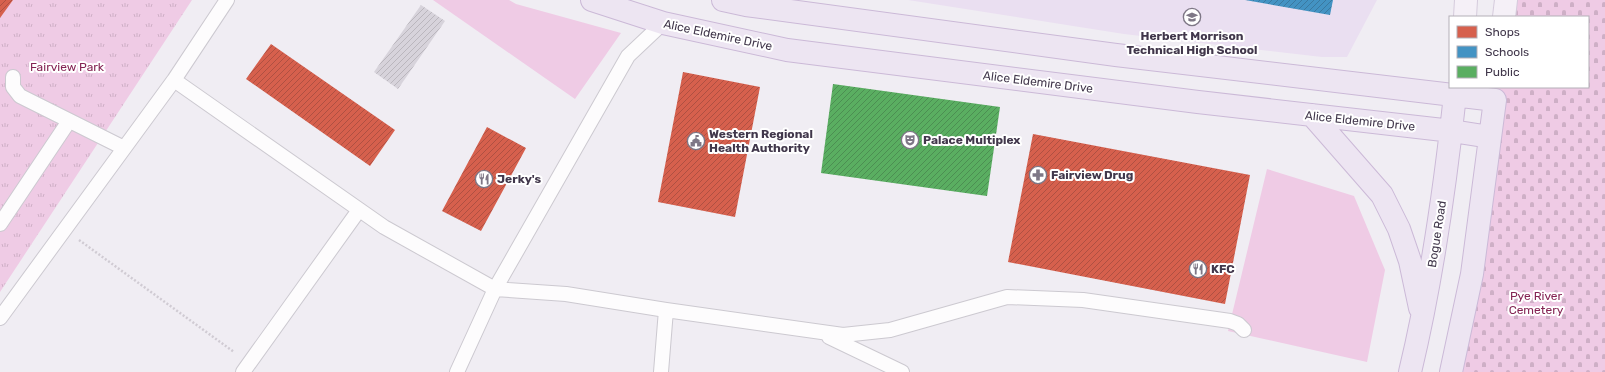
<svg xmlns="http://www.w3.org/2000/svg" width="1605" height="372" viewBox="0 0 1605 372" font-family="Rubik,sans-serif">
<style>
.education{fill:#eadff1}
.green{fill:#efcbe5}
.cemetery{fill:url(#cemetery-stones)}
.park{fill:url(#park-tufts)}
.shops{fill:url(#shops-hatch)}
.schools{fill:url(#schools-hatch)}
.public{fill:url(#public-hatch)}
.building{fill:url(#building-hatch)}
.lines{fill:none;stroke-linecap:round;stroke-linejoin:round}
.lane-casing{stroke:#ccc9d0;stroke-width:16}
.secondary-casing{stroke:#d5cbdc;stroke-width:24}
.primary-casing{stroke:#cbb9d7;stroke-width:24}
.path{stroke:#d0cbd3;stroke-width:2.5;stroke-dasharray:2 2;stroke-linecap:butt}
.lane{stroke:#fdfcfd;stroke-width:14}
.secondary{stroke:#f5f0f7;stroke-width:22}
.primary{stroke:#ede5f2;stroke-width:22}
.labels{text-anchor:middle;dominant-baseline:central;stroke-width:4;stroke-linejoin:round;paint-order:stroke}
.street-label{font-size:12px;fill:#41374b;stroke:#fff}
.poi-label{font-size:12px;font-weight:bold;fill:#41374b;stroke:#fff;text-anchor:start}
.park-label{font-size:12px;fill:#842353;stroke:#fff}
</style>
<defs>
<pattern id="cemetery-stones" width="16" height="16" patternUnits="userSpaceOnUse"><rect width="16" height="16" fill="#efcbe5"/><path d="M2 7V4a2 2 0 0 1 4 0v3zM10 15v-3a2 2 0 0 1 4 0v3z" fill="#ceafc6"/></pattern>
<pattern id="park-tufts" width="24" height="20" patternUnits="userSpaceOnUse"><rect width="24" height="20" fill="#efcbe5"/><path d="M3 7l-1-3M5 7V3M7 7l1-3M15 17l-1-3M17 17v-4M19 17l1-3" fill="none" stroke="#ceafc6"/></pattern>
<pattern id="shops-hatch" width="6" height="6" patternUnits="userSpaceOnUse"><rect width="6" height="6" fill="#d6604d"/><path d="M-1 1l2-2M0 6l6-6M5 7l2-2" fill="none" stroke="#af5042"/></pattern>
<pattern id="schools-hatch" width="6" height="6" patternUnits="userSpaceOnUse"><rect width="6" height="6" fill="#4393c3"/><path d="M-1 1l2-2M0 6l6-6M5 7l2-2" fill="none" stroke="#3a79a0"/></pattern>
<pattern id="public-hatch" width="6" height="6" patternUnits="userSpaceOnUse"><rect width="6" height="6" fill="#5aae61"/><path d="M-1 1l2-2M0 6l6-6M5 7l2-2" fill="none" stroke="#4c8e52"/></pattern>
<pattern id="building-hatch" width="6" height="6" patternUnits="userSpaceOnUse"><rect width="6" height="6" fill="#d7d3db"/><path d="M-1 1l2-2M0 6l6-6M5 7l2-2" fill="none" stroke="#bab6bd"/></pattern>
</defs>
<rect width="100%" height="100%" fill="#f0edf3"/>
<!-- education -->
<path class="education" d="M908,0H1377L1347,57H1322L1124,34Z"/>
<!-- green -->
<path class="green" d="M433,0H509L516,4L621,33L575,99Z
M1267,169L1354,196L1385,270L1367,362L1228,331Z"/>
<!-- cemetery -->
<path class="cemetery" d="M1506,0H1605V372H1451L1472,274L1496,87H1588V17H1504Z"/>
<!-- park -->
<path class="park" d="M0,0H192L0,292Z"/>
<!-- shops -->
<path class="shops" d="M0,0H13L0,18Z
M271,44L395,130L370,166L246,79Z
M683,72L760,87L735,217L658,202Z
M487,127L526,148L481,231L442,211Z
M1033,134L1250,175L1225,304L1008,262Z"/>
<!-- schools -->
<path class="schools" d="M1245,0H1333L1330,15Z"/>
<!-- public -->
<path class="public" d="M833,84L1000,107L987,196L821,173Z"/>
<!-- building -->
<path class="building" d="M421,5L445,21L398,89L374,72Z"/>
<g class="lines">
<defs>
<path id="lane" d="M13,77V87L20,96L124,148
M174,80L384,227L495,289L566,294L666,310L843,335L890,330L1007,297L1083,300L1230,321L1238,324L1244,330
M0,224L69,121
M0,318L174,80L227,0
M829,337L902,372
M243,372L359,210
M457,372L495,289L628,56L663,23
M661,372L666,310"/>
<path id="secondary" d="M1465,17L1466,0
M1504,17L1506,0"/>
<path id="primary" d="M592,0L663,23L787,50L1198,102L1452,131L1490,137
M723,0L746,5L1116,55L1495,100L1472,274L1451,372
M1312,115L1382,195L1399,229L1410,261L1420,308
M1410,372C1432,281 1445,188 1455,95"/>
</defs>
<!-- lane casing -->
<use href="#lane" class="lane-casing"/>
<!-- secondary casing -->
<use href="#secondary" class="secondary-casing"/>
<!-- primary casing -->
<use href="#primary" class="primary-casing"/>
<!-- path -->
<path class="path" d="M79,240L234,352"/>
<!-- lane -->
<use href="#lane" class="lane"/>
<!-- secondary -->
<use href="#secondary" class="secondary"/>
<!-- primary -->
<use href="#primary" class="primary"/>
</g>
<!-- icons -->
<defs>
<symbol id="school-ring" viewBox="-11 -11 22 22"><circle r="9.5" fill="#fff" stroke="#7e7786" stroke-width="1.5"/><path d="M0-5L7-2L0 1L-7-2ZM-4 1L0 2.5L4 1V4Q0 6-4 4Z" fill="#7e7786"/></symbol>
<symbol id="theatre-ring" viewBox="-11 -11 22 22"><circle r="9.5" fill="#fff" stroke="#7e7786" stroke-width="1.5"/><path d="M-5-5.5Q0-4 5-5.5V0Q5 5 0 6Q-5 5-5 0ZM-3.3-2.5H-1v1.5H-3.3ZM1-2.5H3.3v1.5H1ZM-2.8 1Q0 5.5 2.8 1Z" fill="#7e7786"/></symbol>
<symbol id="civic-ring" viewBox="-11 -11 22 22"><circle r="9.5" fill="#fff" stroke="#7e7786" stroke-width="1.5"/><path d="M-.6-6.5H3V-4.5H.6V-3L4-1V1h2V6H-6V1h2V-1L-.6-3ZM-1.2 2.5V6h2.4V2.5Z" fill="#7e7786"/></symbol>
<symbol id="pharmacy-ring" viewBox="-11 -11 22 22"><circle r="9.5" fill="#fff" stroke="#7e7786" stroke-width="1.5"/><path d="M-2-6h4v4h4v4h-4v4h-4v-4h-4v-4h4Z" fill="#7e7786"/></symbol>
<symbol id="restaurant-ring" viewBox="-11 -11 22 22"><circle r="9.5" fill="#fff" stroke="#7e7786" stroke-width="1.5"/><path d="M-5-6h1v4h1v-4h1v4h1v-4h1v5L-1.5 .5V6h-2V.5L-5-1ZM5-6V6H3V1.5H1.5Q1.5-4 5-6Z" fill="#7e7786"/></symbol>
</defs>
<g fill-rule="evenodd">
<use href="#school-ring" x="1182" y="7" width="20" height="20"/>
<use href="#theatre-ring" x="900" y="130" width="20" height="20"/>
<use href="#civic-ring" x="686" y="131" width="20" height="20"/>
<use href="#pharmacy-ring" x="1028" y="165" width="20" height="20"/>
<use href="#restaurant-ring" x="474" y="169" width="20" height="20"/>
<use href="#restaurant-ring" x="1188" y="259" width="20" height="20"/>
</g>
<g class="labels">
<!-- street labels -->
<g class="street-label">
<text transform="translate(718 35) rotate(12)">Alice Eldemire Drive</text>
<text transform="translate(1038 82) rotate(7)">Alice Eldemire Drive</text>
<text transform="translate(1360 121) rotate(6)">Alice Eldemire Drive</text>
<text transform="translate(1437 234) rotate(-81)">Bogue Road</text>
</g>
<!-- poi labels -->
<g class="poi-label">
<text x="1192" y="36" text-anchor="middle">Herbert Morrison<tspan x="1192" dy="14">Technical High School</tspan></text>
<text x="709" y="134">Western Regional<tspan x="709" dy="14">Health Authority</tspan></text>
<text x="923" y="140">Palace Multiplex</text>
<text x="1051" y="175">Fairview Drug</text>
<text x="497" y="179">Jerky's</text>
<text x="1211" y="269">KFC</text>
</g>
<!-- park labels -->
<g class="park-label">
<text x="67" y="67">Fairview Park</text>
<text x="1536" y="296">Pye River<tspan x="1536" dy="14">Cemetery</tspan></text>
</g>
</g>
<!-- legend -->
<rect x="1449" y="16" width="140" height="72" fill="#ffffff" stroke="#b3afb7"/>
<rect x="1457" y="26" width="20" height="12" fill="#d6604d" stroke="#b3afb7"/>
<text x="1485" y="36" font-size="12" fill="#41374b">Shops</text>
<rect x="1457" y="46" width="20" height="12" fill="#4393c3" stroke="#b3afb7"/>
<text x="1485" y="56" font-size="12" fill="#41374b">Schools</text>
<rect x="1457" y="66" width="20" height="12" fill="#5aae61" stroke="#b3afb7"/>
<text x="1485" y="76" font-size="12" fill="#41374b">Public</text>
</svg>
